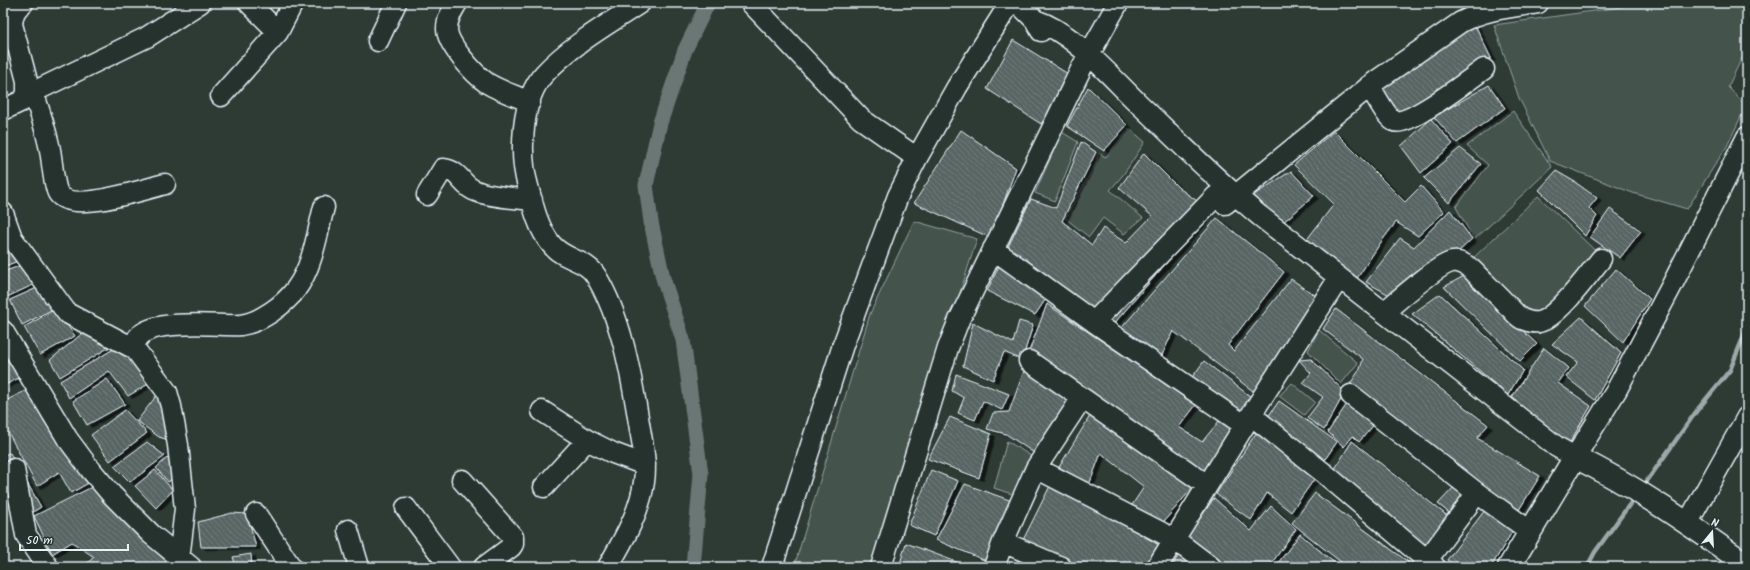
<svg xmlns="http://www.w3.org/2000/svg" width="1750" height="570" viewBox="0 0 1750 570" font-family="Kalam,sans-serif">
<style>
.grass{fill:#45524e;stroke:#96a2a3}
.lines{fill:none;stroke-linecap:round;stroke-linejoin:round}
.stream{stroke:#9da8a9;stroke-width:4.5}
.canal{stroke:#6b7775;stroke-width:15}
.building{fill:url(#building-back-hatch);stroke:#e8f1f8;filter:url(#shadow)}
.minor-casing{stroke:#e8f1f8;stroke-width:23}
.major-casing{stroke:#e8f1f8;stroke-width:25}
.minor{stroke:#26332d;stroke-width:20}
.major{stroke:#26332d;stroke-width:22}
</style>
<defs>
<pattern id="building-back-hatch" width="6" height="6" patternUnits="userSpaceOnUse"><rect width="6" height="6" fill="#596563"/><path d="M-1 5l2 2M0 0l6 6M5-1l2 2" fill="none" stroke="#717c7a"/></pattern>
<filter id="shadow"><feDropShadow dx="4.5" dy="2.5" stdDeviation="0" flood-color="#0009"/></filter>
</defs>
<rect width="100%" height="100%" fill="#2e3b35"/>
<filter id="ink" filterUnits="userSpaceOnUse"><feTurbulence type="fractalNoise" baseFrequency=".025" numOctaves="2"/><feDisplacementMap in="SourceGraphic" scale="8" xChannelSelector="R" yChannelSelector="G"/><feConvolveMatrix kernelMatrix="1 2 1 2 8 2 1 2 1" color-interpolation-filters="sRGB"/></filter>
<g filter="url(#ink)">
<!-- grass -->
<path class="grass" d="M1636,3H1747V47L1728,87L1746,106L1727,146L1687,209L1633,193L1550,161L1519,98L1494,25L1621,7Z
M1513,111L1552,167L1474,240L1456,207L1488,165L1467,146Z
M1129,128L1145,142L1123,175L1110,190L1143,218L1124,234L1103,218L1089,237L1065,218L1096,163L1098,153L1106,157Z
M1062,132L1078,142L1055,201L1035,193Z
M1538,196L1607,262L1539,334L1467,264Z
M914,221L977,239L873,567H794L870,314Z
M1319,330L1358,363L1341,384L1308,351Z
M1292,383L1315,402L1304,415L1279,396Z
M1007,441L1042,463L1027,499L994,488Z"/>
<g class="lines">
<!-- stream -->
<path class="stream" d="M1642,488L1698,409L1730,370L1747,328
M1587,567L1595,552L1635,497"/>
<!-- canal -->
<path class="canal" d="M693,567L701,474L683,340L663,278L651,222L646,185L660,123L685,50L708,3"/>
</g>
<!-- building -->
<path class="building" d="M1475,25L1491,58L1397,119L1377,88Z
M1013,40L1073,77L1041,124L987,89Z
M1489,85L1505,108L1457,143L1434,117Z
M1088,87L1127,125L1104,151L1067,126Z
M1431,119L1453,144L1421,173L1401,146Z
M961,130L1016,168L991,238L914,203Z
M1334,131L1405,202L1421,186L1444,212L1418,236L1396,222L1381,242L1354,283L1305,242L1334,204L1294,165Z
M1081,142L1096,152L1062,221L1092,245L1103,228L1126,243L1152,216L1119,188L1144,153L1179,188L1211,211L1112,326L1054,287L1035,315L987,291L1031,199L1056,208Z
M1460,148L1481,164L1449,203L1424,178Z
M1291,171L1314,196L1281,224L1254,195Z
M1556,171L1575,182L1597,198L1589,208L1597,216L1585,236L1539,190Z
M1610,209L1641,231L1620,258L1590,237Z
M1450,210L1472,239L1404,303L1366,282L1400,238L1414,247Z
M1217,218L1284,272L1228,345L1234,351L1291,279L1325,302L1264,401L1253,391L1173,331L1159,362L1118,332Z
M9,240L25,258L3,267V244Z
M25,264L37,283L7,297L3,290V272Z
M1616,269L1650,299L1623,342L1585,306Z
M1464,276L1537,344L1520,361L1444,287Z
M37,288L53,309L22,325L10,300Z
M1440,294L1523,370L1508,395L1412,314Z
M1047,304L1196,405L1179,427L1202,442L1219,421L1234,430L1201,478L1028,354Z
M56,309L75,336L40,355L24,327Z
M1336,309L1488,425L1477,438L1540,476L1517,513L1348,387L1360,369L1363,359L1323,329Z
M1581,317L1621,353L1595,400L1566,377L1578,362L1552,344Z
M1019,321L1033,325L1022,360L1004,352L993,380L963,366L973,323L1013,343Z
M95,323L113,345L60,377L50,360Z
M3,339L25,375L3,386Z
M127,341L155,380L128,396L109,371L69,398L60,381Z
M1544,348L1569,368L1558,383L1591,406L1569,444L1538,421L1512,397Z
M1311,359L1345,392L1324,430L1307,418L1323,397L1303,383L1311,373L1299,360Z
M1204,361L1255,400L1243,416L1190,380Z
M1025,368L1073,396L1046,461L1006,434L987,429L993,413L1009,412Z
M956,374L1009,394L1002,410L983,401L975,420L958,413L964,398L952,391Z
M107,379L125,404L87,425L73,401Z
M33,387L92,481L71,493L59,472L37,486L3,423V402Z
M160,391L174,442L159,437L137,421Z
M1279,401L1337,442L1321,465L1265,421Z
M1349,401L1377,421L1359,442L1353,436L1344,447L1328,432Z
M125,410L147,433L110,461L91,435Z
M1090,416L1194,486L1154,533L1124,517L1144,487L1101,453L1089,485L1059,467Z
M950,417L991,434L979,478L928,459Z
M1260,427L1320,471L1291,512L1267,493L1251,520L1216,494Z
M1352,441L1459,525L1438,555L1333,472Z
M147,442L165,456L130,482L114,466Z
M10,453L41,507L20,520L3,497V455Z
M168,457L177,475L168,482L156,468Z
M155,470L173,490L156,508L135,486Z
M931,470L958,481L934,536L909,525Z
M965,484L1023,505L996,565L936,540Z
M1051,484L1161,546L1147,567H1069L1020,546Z
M96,485L170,557L162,567H83L94,557L72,542L52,554L34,516Z
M1455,486L1471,495L1454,517L1438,504Z
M1315,493L1415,567H1347L1292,523Z
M1214,498L1251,531L1271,506L1296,529L1269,567H1225L1188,536Z
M1488,506L1515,527L1491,567H1457L1447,560Z
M232,513L247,514L256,547H201L198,522Z
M1300,534L1337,565L1336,567H1275Z
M906,543L970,567H899Z
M1180,552L1200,567H1172Z
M251,554L252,567H236L233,557Z
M1023,555L1047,567H1013Z"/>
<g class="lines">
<defs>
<path id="minor" d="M249,3L278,32
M457,3C452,11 447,19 447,29C447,44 474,74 487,83C500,91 516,96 530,102
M751,3L861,119L917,158
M1018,3L1035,20L1041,31
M1035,20C1074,33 1108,74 1138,103C1178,141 1217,181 1260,216L1557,447L1575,457L1616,391L1671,287L1747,137
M378,41L396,3
M1369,86C1375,94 1386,117 1394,121C1407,128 1471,78 1484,69
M33,92C39,109 45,127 49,145C52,156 53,184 58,193C71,214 145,189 165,184
M27,95L147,37L200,3
M221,96L278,32L293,3
M3,110L22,101L27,95V81L12,24C13,14 15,9 23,3
M427,195L443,169C461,171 461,186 476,191C489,197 516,198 532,200
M1225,204L1376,81L1461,22C1486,9 1511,7 1538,3
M3,213L12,238L67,313L135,349
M993,249L1094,322L1244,425
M1384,312C1396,302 1439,264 1452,262C1462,260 1472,269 1478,276C1488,286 1499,296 1508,306C1513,310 1516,316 1522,319C1527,321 1534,323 1539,322C1558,317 1588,275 1601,259
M1094,322L1216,196
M3,331L67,438L90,469L112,495L151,534L191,567
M1029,361L1207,485
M1351,395L1477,493L1530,531
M542,411L587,440L613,453L645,465
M1251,415L1325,474L1435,567
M1036,468L1174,539L1211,567
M14,469L26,535L48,567
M462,480L513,537V544L511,547L484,567
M544,487L587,440
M406,508L450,567
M256,514L291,567
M1687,524L1747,417
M348,530L359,567
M1003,542L1061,567
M179,559L185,509L178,445L171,406L167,392L135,349C132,314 220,327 241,325C261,322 284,305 296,289C313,266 317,234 324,207
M608,567C623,541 640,512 644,482C647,462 642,442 639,423C631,374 622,319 596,276C586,259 563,260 551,244C538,228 533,206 528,186C519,155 521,99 544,74C571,45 607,25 640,3
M772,567L843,345L898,196L917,158L957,87L1010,3
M881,567L948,348L959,320L1082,67L1118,3
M994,567L1003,542L1036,468L1082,398
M1157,567L1251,415L1339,278
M1422,567L1477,493"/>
<path id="major" d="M1509,567L1575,457C1635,486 1692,526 1747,565"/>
</defs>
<!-- minor casing -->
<use href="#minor" class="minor-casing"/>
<!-- major casing -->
<use href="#major" class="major-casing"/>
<!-- minor -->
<use href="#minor" class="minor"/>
<!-- major -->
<use href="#major" class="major"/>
</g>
</g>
<!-- margin -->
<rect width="1750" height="570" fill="none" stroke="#26332d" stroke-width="16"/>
<rect x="8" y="8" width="1734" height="554" fill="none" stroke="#e8f1f8" stroke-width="1.5" filter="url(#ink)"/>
<!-- north arrow -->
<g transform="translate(1712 532) rotate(18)" stroke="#26332d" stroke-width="3" paint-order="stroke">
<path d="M0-3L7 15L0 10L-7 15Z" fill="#e8f1f8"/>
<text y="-6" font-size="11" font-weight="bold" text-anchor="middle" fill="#e8f1f8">N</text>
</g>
<!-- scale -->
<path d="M20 544v6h108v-6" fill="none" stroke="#e8f1f8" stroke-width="2"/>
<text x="26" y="544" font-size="12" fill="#e8f1f8" stroke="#26332d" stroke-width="3" paint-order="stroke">50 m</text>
</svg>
